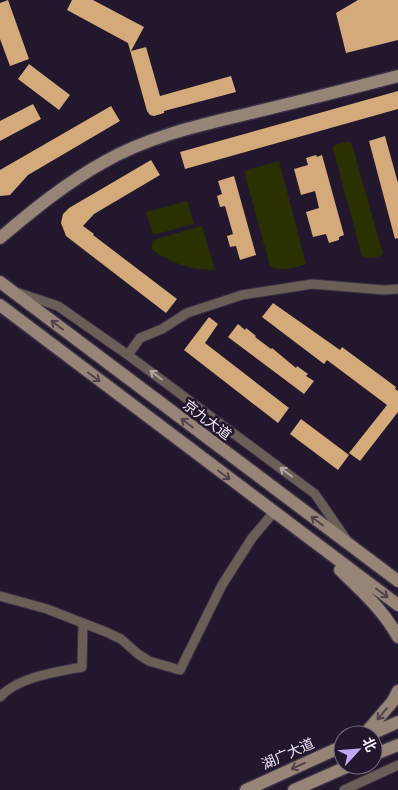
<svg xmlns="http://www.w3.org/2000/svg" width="398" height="790" viewBox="0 0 398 790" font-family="'Varela Round','Noto Sans SC',sans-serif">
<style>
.green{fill:#2a3000}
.building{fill:#d5aa7a}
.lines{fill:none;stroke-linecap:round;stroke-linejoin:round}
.street-casing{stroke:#3b3146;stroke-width:11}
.secondary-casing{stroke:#3b3146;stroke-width:15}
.street{stroke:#6a5f56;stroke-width:9}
.secondary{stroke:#968477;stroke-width:12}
.oneway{stroke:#50434b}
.oneway2{stroke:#aea6a8}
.labels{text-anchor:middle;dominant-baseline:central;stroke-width:5;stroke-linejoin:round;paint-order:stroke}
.street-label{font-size:14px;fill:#f2ecfb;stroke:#22172d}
</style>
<rect width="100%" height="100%" fill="#22172d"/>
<!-- green -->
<path class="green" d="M350,141L353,148L383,254C379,258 367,259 362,256L333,149L334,145Z
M279,161L306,264C297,268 278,272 270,266L244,171Z
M187,201L194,224L153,235L146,212Z
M202,226L215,270C190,270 171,263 151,249L153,240Z"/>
<!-- building -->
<path class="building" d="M8,0L29,59L10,66L0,39V3Z
M72,0H93L144,27L131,51L146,47L160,96L231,76L236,92L164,111V113L154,116L150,115L147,111L128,43L67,10Z
M358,0H398V40L346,53L336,13Z
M29,64L70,95L59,110L18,79Z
M398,91V109L185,169L180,152Z
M33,104L41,119L0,141V121Z
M111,106L120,121L28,175L10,195L0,196V170Z
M385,136L398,183V238L395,239L369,141Z
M316,155L317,157L322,155L344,235L339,237V240L329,243L326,234L313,237L306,212L319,208L315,191L301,195L294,169L308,165L306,158Z
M151,160L160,175L94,214L83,226L94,234L93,235L177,299L166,313L66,236L61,223L63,214L69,208Z
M234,176L256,255L240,260L236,246L230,247L227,236L233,234L225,206L220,207L217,196L222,194L218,181Z
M273,303L340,350L342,347L396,387L395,389L398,391V412L360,461L349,453L387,405L327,360L324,364L262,317Z
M209,317L218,324L205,343L289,408L278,423L184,350Z
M238,324L245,330L246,328L256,336L255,337L271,349L272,348L296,368L297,366L308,374L306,376L314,381L304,394L228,337Z
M301,419L349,455L338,470L290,434Z"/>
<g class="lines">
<defs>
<path id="street" d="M19,293L58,306L128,355L315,494L346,539
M128,355L140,338L162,329L187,313L242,295L312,284L384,290L398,289
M0,596L47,609L106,632L121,639L138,654L149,661L180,670L222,585L252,538L274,512
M0,697C18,677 56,672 82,667L83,623
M344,790L398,765"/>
<path id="secondary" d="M0,238C33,210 66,183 104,162C149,136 201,125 251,113C300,101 349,89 398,76
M0,282L398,581
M0,305L398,605
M340,570C362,591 384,611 398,637
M364,735L393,701L398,691
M369,735L398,722
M373,755L398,745
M246,790L343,746
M294,790L351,765"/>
</defs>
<!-- street casing -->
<use href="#street" class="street-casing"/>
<!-- secondary casing -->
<use href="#secondary" class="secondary-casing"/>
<!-- street -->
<use href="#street" class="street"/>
<!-- secondary -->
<use href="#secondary" class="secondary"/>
</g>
<!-- one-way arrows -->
<defs><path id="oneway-shaft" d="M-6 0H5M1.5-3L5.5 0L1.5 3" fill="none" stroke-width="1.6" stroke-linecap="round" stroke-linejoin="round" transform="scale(1.25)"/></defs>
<g class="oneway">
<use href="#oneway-shaft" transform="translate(57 325) rotate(-143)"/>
<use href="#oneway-shaft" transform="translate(94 377) rotate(37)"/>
<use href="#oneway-shaft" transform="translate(187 423) rotate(-143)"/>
<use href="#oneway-shaft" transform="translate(224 475) rotate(37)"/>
<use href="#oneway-shaft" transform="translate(317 521) rotate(-143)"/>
<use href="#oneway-shaft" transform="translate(382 593) rotate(37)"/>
<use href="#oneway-shaft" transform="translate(382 714) rotate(130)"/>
<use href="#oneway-shaft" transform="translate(298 766) rotate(155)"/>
</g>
<g class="oneway2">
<use href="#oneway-shaft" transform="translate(156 375) rotate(-143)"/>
<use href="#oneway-shaft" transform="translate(286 472) rotate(-143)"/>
</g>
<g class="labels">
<!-- street labels -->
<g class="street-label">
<text transform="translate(207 420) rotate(37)">京九大道</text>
<text transform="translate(288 754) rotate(-24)">湖广大道</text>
</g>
</g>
<!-- north arrow -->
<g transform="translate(358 750) rotate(64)"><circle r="24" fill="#22172d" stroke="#756c7f"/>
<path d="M0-4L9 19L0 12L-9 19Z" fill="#c0a8f4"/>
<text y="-8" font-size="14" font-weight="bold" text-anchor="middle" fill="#f2ecfb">北</text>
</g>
</svg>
